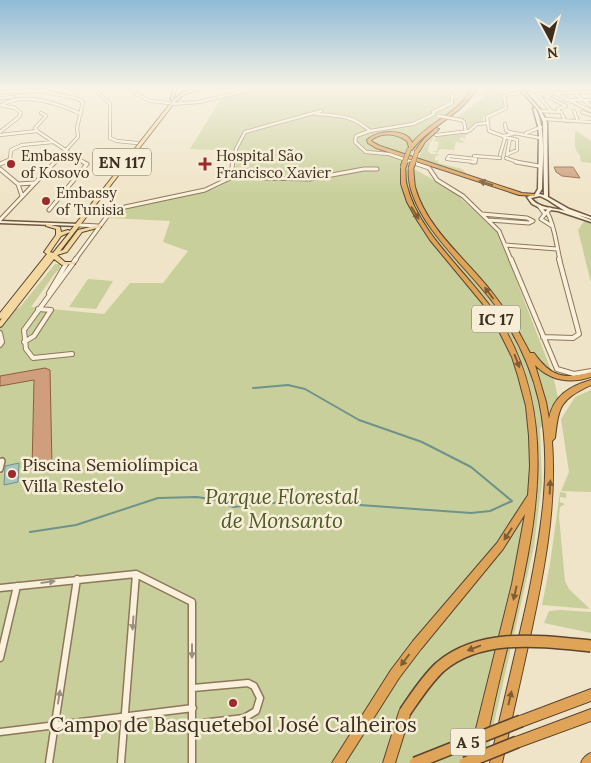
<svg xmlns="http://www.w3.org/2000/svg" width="591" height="763" viewBox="0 0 591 763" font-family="Lora,serif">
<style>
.green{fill:#c9cf9b}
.water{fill:#a9c4bc;stroke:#6f938a}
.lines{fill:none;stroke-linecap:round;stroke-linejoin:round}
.stream{stroke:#6f938a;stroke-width:2}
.building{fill:#cf9f7d;stroke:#8d5f41}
.street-far4-casing{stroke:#8d765c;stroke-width:4}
.street-far3-casing{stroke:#8d765c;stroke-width:5}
.street-far2-casing{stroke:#8d765c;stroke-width:6}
.street-far1-casing{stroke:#8d765c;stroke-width:8}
.street-casing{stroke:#8d765c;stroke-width:9}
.secondary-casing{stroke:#6f573f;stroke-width:3}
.primary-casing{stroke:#5b4430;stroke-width:2}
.highway-casing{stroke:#5b4430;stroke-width:2}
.street-far4{stroke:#faf1dc;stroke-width:2.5}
.street-far3{stroke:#faf1dc;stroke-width:3}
.street-far2{stroke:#faf1dc;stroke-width:4}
.street-far1{stroke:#faf1dc;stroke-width:5}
.street{stroke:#faf1dc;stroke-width:6}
.secondary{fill:#faf1dc;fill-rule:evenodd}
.primary{fill:#f3d9a0;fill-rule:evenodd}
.highway{fill:#e0a458;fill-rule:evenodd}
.street-bridge-casing{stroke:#8d765c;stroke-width:4;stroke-linecap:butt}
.highway-bridge-far2-casing{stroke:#5b4430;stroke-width:5;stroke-linecap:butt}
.highway-bridge-far1-casing{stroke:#5b4430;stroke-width:7;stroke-linecap:butt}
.highway-bridge-casing{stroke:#5b4430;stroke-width:14;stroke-linecap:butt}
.street-bridge{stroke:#faf1dc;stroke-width:2.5}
.highway-bridge-far2{stroke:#e0a458;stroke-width:4}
.highway-bridge-far1{stroke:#e0a458;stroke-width:5}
.highway-bridge{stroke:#e0a458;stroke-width:11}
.oneway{fill:#7e5d36}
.oneway2{fill:#9c907e}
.poi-dot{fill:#9e2a2b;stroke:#f7eed8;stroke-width:2}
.labels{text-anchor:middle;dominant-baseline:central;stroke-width:5;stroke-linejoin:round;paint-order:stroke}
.far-poi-label{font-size:15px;fill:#3d2e20;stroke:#f7eed8;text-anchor:start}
.shield{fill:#f7eed8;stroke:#756857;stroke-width:1}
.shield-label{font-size:16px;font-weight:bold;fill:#3d2e20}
.poi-label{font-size:18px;fill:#3d2e20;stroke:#f7eed8;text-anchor:start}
.near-park-label{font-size:21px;font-style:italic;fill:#4d5a26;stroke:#f7eed8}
.near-poi-label{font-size:21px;fill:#3d2e20;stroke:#f7eed8}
</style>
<rect width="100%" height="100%" fill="#f0e4c8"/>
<!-- green -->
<path class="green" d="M261,88H477C463,122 420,124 407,165L452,190L498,233L553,375L558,398L540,429L542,482L534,546L485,763H0V317L20,307L55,264H60V269L56,272L31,307L104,314L130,283H163L188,251L163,242L170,221L109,218C132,194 211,204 231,177C236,170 237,159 238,151L190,149L220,100L215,98Z
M488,88H496L504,94L502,97L506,105L502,109L484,116L483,122L476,123L467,131L464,120L456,118L484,97Z
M575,130L591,141V163L581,162L580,155C572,149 576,139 575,130Z
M465,133L469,134L466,135L465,139L460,137V140L466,142L461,143L451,140L456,142L454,150L440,149L437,153L432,151H437L439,142L434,141L436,137Z
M434,136L432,141L430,142L428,151L431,154H440L435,157V160L439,161L438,163L462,169L469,176L418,159L424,146Z
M584,221L591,223V283L578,230Z
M88,279L113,281L96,309L69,307Z
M591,390V492L561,491L569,472L561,419L575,397Z
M560,492L566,493V498L560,497V502L565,504L560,507L559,516L565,581L569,589L590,609L542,605L550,564Z
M560,610L591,612V633L544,623L549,611Z"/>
<!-- water -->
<path class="water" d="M19,463L18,482L4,485L5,466Z"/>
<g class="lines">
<!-- stream -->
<path class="stream" d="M30,532L76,525L158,498L197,497L217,500L233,507L283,502L332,503L471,513L490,511L512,501L471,467L422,442L359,420L305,389L288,385L253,388"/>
</g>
<!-- building -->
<path class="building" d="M554,167H573L580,178L562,176L556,172Z
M45,368L50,370L52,466L32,470L34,380L0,386V376Z"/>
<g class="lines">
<defs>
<path id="street-far4" d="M93,88L110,104V138L117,141L137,143
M135,88L136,94L151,101L169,103
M529,88L539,94
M544,88L591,111
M567,88L591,106
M41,91L76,98L83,102L77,128L78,137L54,163
M0,92L41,91L53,88
M554,93L591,92
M0,98L13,97
M566,100H591
M172,104L199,102L257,88
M0,105L15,108L21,113L19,117L0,132
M2,105C25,91 59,104 81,114
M540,111L561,112L565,121
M551,111L538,95L542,94L566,106L558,109L559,112
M574,111L578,121
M582,112L591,115
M316,114C339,116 352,115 370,131
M545,119L591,122
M461,120L464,122L466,132
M505,124L506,130L509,132L540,138
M37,131L35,128L46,116L41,113
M526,133L541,127
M0,135L37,131L85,163
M436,135L469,131L477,124L488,123
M503,136L489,131L487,117L506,108L504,95L519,93
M507,138H510L507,155
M508,154L517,150V140L510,138
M500,155L505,138L503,136L513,134
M449,156L476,159L475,162L447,159Z
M474,156L500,158
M506,158L520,163
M2,163L10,159L11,150L22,145L53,142
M233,163L236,149L245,132L321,111
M415,163L389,154L366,152L355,142L356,136L370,131L413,124L434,114L433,112L452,103V95L441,88"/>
<path id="street-far3" d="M411,162L429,168L437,180L463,196L499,231L511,260
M472,162H475
M516,162L539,166
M0,164L5,162
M0,169L18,184L22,196
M264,178L310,179L364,169H377
M18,184L34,183
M539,206L545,214L541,219L552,226
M550,209L547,212C555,226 556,244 560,260
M49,210L87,164L83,162
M482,214L527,218L533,221L529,223L488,220
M0,220L55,162
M79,225L99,226
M506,245L557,249
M75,260L108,215L125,207L205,190L230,178L233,162"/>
<path id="street-far2" d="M511,259L557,369L574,374L591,371
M49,293L66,264
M0,333L2,342L0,345
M543,337L573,338L579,334L559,259
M24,342L34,336L51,310L38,309
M72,354L33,358L26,349L24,330L76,259"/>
<path id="street-far1" d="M0,462L2,461L0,469"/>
<path id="street" d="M0,588L136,574L192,602V763
M0,658L17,586
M193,688L248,683L254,686L260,698L256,711L244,718L193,724
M0,732L193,708
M49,763L77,579
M121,763L136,574"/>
<path id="secondary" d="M174,88H176L173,99L172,100L171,99Z
M519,88H521L540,109L547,122L548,197L569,209L591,217V219L578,215L591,220V222L558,211L542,209L532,204L527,197L535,194L538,189L539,136L538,126L533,108L536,109C547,134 542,163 542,189L539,194L544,195L543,122L538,110ZM540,196L548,200L565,211C553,207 539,209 531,198Z
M0,221L79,224L81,225L79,226L0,223Z"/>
<path id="primary" d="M198,88H203L185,94L175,102L60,251L63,250L78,230L99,225H101V227L82,232L67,252L57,255L65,262H75V264L62,265L54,259L2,326L0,327V321L2,318L0,319V313L47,254L44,252L56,235V229L46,226V224L60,227L61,232L68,230L70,231L173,100L183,92ZM70,232L53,253L50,252L61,236Z"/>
<path id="highway" d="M473,88H477C460,117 431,124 412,150L408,149L409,147L407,141C396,133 382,132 371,140L372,142L380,146L522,193L535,194V196L519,195L376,148L368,143L367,140C377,130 407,128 412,143C430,121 457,115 473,88Z
M436,128L439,129L425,142L419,152H415V151L423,140Z
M401,166L405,167C406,173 405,180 407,186C419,235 472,276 499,319C564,422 533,539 507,649C501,673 495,698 490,723C486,736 484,750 480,763H468V761L512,584L525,514L503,549L421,649L399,678L345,763H332L391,670L413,641L497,543L528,495L530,466L529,436L526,406L518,376L512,357L498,329L483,304L430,240L417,220L407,202L401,184Z
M409,167L413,168C414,174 414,181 415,187C427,229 465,258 491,291C506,310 519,331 530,353H534C551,377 564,380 591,372V377C570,384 551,381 535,365L546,402L549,419C553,396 570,386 591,380V385C560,400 559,405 555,438L552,441C557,507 544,572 530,637C521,679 511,721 502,763H490C502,708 516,652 528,597C541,533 553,466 539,401C531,366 515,334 495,305C469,268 403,215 409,167Z
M591,689V701L521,727L517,725L515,721L517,717Z
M405,706L409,708L411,712L395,763H383L399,712L401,708Z
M591,709V721L517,748L513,746L511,742L513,738Z
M591,753V763H581C583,758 586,755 591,753Z"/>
</defs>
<!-- street-far4 casing -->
<use href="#street-far4" class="street-far4-casing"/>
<!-- street-far3 casing -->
<use href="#street-far3" class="street-far3-casing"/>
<!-- street-far2 casing -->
<use href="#street-far2" class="street-far2-casing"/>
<!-- street-far1 casing -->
<use href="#street-far1" class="street-far1-casing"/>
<!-- street casing -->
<use href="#street" class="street-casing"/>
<!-- secondary casing -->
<use href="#secondary" class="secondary-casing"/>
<!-- primary casing -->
<use href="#primary" class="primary-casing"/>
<!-- highway casing -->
<use href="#highway" class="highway-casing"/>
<!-- street-far4 -->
<use href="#street-far4" class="street-far4"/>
<!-- street-far3 -->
<use href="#street-far3" class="street-far3"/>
<!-- street-far2 -->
<use href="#street-far2" class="street-far2"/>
<!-- street-far1 -->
<use href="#street-far1" class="street-far1"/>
<!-- street -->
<use href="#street" class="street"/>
<!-- secondary -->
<use href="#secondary" class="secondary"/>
<!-- primary -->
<use href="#primary" class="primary"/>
<!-- highway -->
<use href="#highway" class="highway"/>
<defs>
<path id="street-bridge" d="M439,116L461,120"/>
<path id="highway-bridge-far2" d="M404,163L409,150
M413,163L417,151"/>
<path id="highway-bridge-far1" d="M403,167L405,162
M411,168L413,162"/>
<path id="highway-bridge" d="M405,712C416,696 426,680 440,667C481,632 542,641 591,646
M415,763L521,721
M465,763L517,742"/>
</defs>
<!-- street-bridge casing -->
<use href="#street-bridge" class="street-bridge-casing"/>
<!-- highway-bridge-far2 casing -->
<use href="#highway-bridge-far2" class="highway-bridge-far2-casing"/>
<!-- highway-bridge-far1 casing -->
<use href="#highway-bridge-far1" class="highway-bridge-far1-casing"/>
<!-- highway-bridge casing -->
<use href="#highway-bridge" class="highway-bridge-casing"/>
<!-- street-bridge -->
<use href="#street-bridge" class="street-bridge"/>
<!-- highway-bridge-far2 -->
<use href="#highway-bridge-far2" class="highway-bridge-far2"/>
<!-- highway-bridge-far1 -->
<use href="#highway-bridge-far1" class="highway-bridge-far1"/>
<!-- highway-bridge -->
<use href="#highway-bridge" class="highway-bridge"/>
</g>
<!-- one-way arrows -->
<defs><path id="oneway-solid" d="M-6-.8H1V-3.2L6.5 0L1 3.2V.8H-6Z" transform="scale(1.25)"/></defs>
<g class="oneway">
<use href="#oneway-solid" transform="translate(486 183) rotate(-162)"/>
<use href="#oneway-solid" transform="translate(415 213) rotate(58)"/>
<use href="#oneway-solid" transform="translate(489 293) rotate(-127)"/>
<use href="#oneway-solid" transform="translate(517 361) rotate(69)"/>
<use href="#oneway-solid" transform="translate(550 487) rotate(-87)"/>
<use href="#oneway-solid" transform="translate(508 534) rotate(123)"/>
<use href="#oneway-solid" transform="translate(515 593) rotate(103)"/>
<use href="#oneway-solid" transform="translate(474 648) rotate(159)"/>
<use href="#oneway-solid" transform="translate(405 660) rotate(127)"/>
<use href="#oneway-solid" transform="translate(510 698) rotate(-77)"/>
</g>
<g class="oneway2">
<use href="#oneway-solid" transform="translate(48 582) rotate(-7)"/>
<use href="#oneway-solid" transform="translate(133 623) rotate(94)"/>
<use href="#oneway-solid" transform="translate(192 651) rotate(90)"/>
<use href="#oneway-solid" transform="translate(59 697) rotate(-81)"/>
</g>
<!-- sky -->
<linearGradient id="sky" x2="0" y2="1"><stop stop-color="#8fbad6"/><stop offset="0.45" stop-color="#f8f3e6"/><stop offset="1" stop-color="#f8f3e6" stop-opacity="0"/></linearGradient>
<rect width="591" height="195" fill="url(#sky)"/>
<!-- markers -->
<g class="poi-dot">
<circle cx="11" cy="164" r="5"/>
<path d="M202.5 156.5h5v5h5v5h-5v5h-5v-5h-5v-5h5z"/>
<circle cx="46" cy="201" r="5"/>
<circle cx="12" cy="474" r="5"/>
<circle cx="233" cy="703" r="5"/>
</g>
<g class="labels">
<!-- far-poi labels -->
<g class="far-poi-label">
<text x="21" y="155">Embassy<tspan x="21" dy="17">of Kosovo</tspan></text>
<text x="216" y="155">Hospital São<tspan x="216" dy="17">Francisco Xavier</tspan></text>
<text x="56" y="192">Embassy<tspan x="56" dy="17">of Tunisia</tspan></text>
</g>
<!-- shield labels -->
<g class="shield">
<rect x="93" y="148.5" width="58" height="27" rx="4"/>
<rect x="472" y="305.5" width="48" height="27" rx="4"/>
<rect x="450.5" y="728.5" width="35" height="27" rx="4"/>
</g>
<g class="shield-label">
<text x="122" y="162">EN 117</text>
<text x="496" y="319">IC 17</text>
<text x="468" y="742">A 5</text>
</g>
<!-- poi labels -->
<g class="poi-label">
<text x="22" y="464">Piscina Semiolímpica<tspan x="22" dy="21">Villa Restelo</tspan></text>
</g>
<!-- near-park labels -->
<g class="near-park-label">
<text x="282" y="496">Parque Florestal<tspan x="282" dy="24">de Monsanto</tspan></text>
</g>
<!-- near-poi labels -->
<g class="near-poi-label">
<text x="233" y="724">Campo de Basquetebol José Calheiros</text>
</g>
</g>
<!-- north arrow -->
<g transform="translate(551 40) rotate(173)" stroke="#f7eed8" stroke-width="4" paint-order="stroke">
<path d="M0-4L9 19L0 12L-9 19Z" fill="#3d2e20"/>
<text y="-8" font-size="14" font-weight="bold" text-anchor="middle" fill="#3d2e20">N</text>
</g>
</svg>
